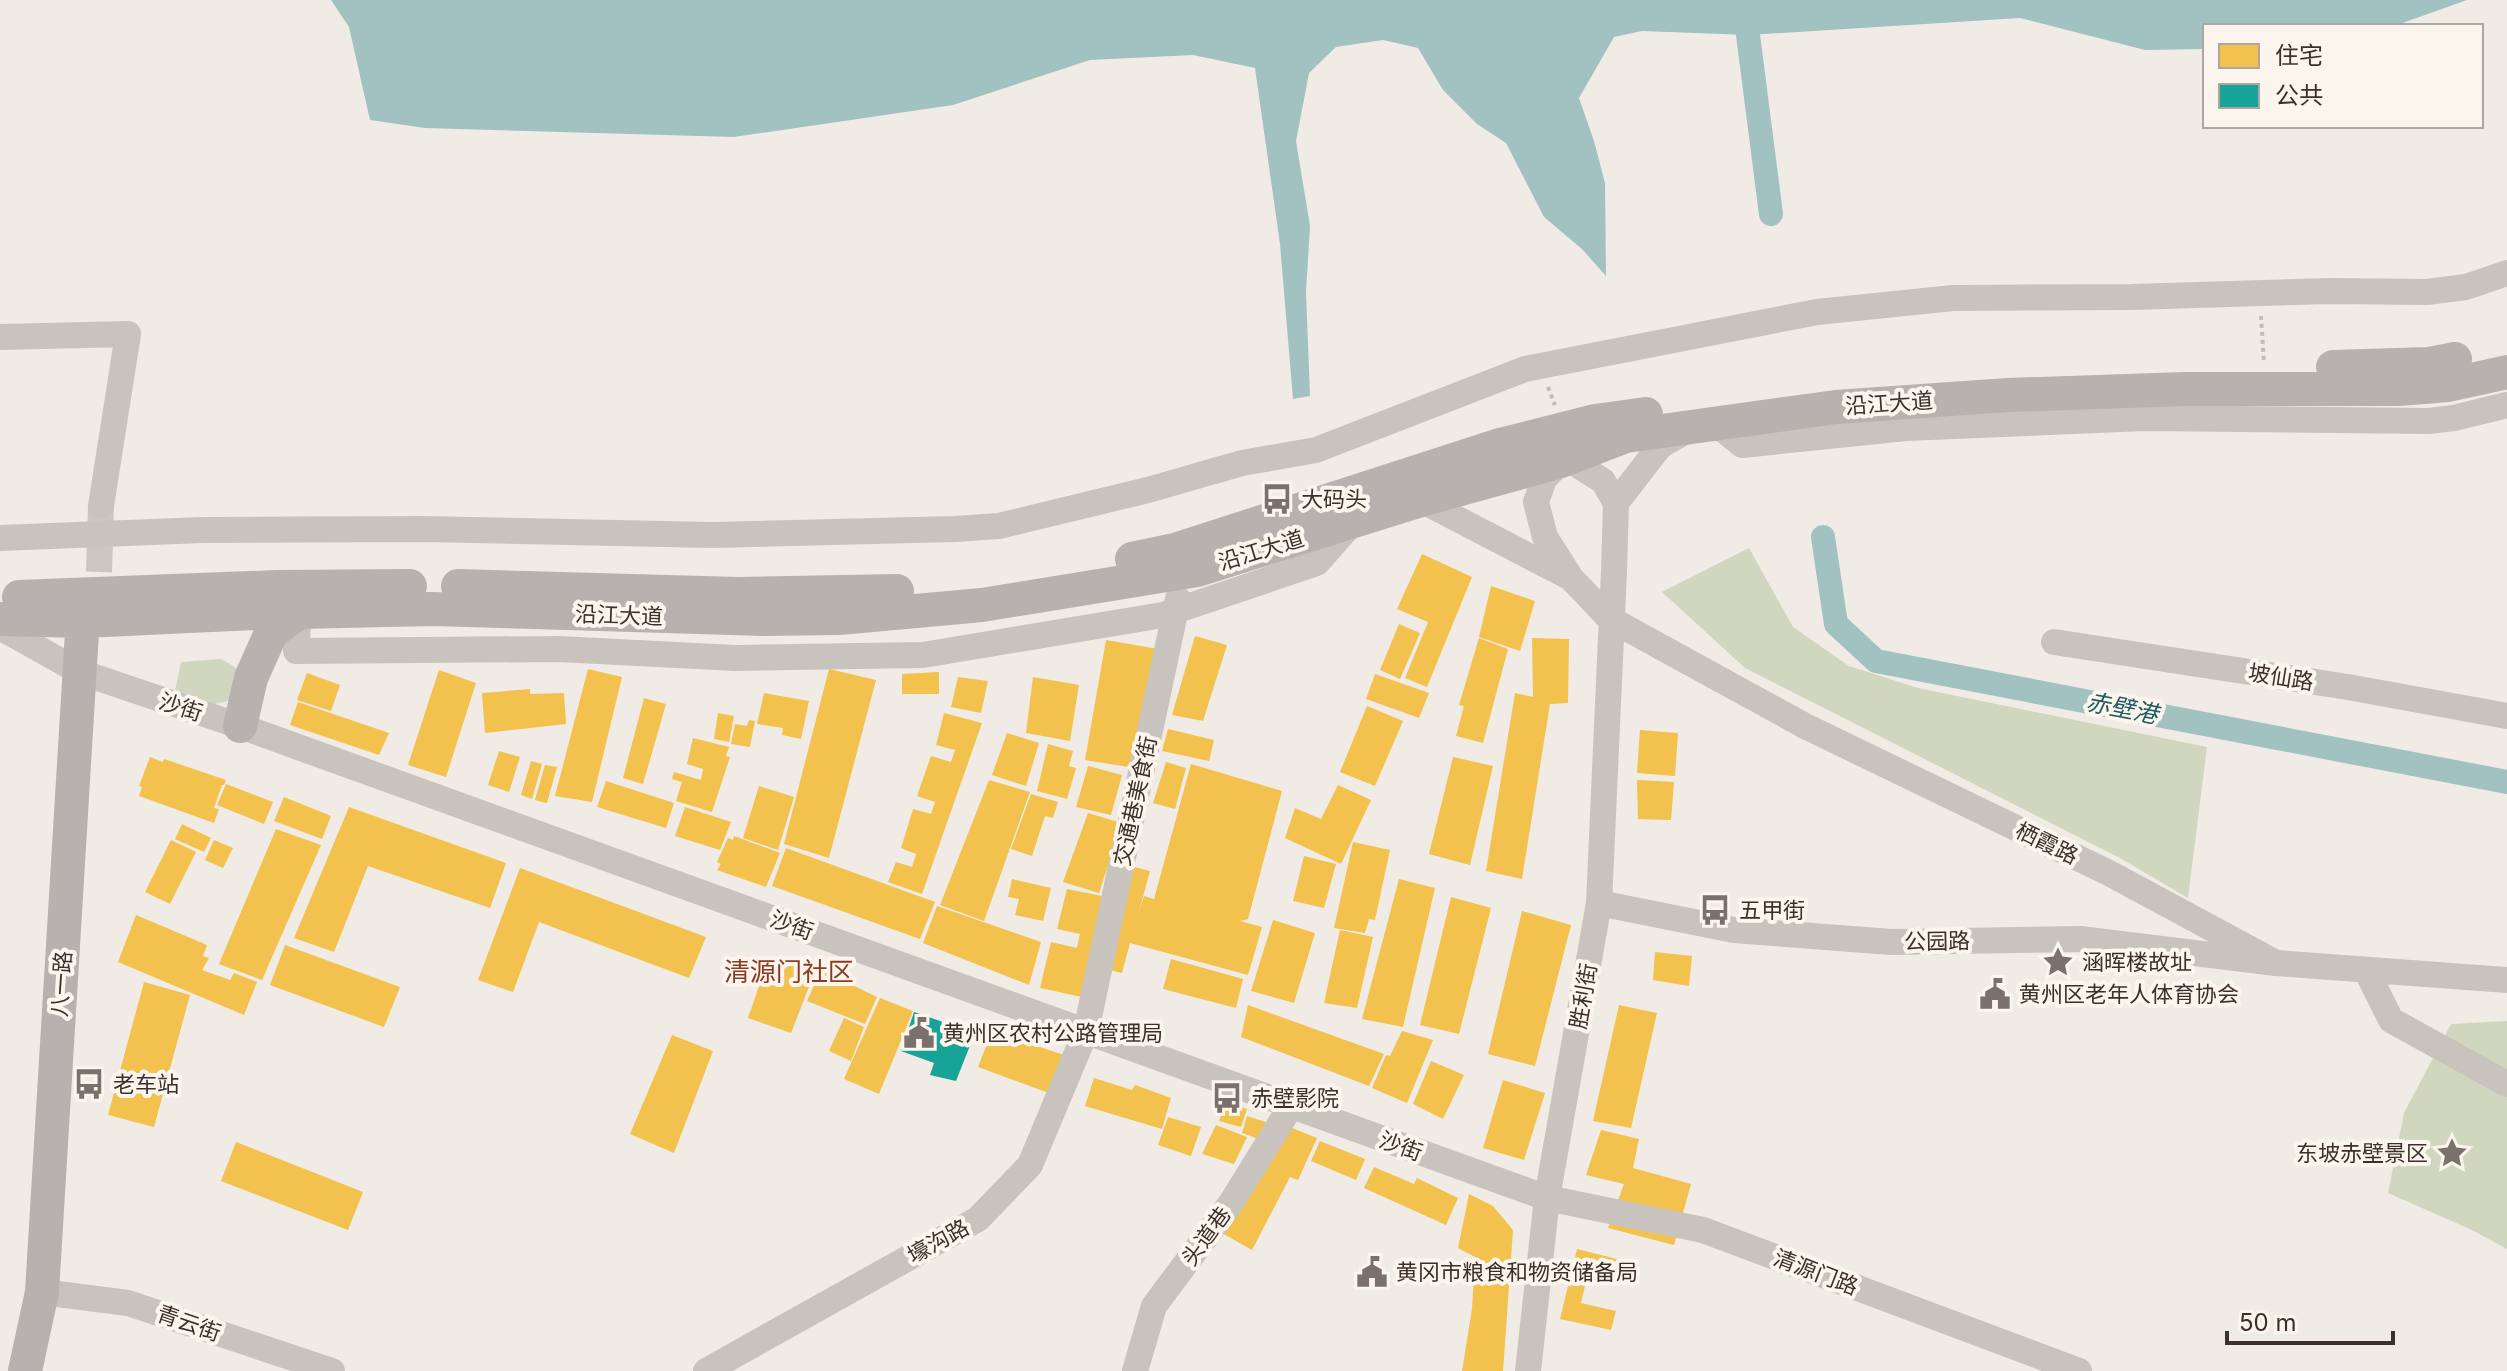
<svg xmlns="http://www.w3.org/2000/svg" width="2507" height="1371" viewBox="0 0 2507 1371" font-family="Inter,'Noto Sans SC',sans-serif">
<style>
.green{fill:#d1d6bf}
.water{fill:#a1c2c1}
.homes{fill:#f2c14e}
.public{fill:#17a398}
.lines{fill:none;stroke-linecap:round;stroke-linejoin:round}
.canal{stroke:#a1c2c1;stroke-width:24}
.minor-tunnel{stroke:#ccc6c0;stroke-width:26;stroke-dasharray:26 13;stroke-linecap:butt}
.path{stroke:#c2bbb6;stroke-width:4;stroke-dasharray:4 4;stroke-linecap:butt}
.minor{stroke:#c9c3be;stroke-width:26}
.major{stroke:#b8b1ad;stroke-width:34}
.labels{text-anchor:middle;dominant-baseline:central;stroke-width:8;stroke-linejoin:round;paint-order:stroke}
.street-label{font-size:22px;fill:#3b302b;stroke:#fbf5ee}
.poi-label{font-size:22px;fill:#3b302b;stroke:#fbf5ee;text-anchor:start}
.water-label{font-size:24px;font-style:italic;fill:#1f5a5e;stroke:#fbf5ee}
.quarter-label{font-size:26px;fill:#8c3b22;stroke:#fbf5ee}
</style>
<rect width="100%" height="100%" fill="#f0ebe5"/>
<!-- green -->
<path class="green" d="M1749,548L1793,627L1849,666L1918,688L2207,747L2188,898L2120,858L1745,668L1662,592Z
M221,659L240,670L238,699L214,704L175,691L181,662Z
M2507,1021V1249L2472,1230L2388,1193L2404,1113L2451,1024Z"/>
<!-- water -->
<path class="water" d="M331,0H2467L2394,26H2205V49L2145,50L2020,18L1748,35L1642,31L1614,37L1579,98L1594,141L1605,183L1606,276L1582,249L1544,217L1506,143L1477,124L1443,90L1418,48L1383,40L1336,47L1309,73L1296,141L1310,226L1306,292L1310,396L1293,399L1280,244L1255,68L1193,55L1090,60L953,105L734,137L425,128L370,120L349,27Z"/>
<!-- homes -->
<path class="homes" d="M1422,554L1472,577L1427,687L1405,678L1428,622L1397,609Z
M1491,586L1535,601L1520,651L1479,637Z
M1399,624L1420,633L1400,679L1380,670Z
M1195,636L1227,645L1203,721L1172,715Z
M1479,638L1508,649L1483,743L1456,736L1464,706L1459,705Z
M1532,638L1569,639L1568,703L1550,704L1522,879L1486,871L1515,693L1533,697Z
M1106,640L1158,649L1135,768L1085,760Z
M588,669L622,677L592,802L555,796Z
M829,669L876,680L829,858L784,844Z
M439,670L476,683L446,777L408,765Z
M939,672V694H902V674Z
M307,673L340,685L331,711L297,700Z
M1375,674L1429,693L1419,718L1366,699Z
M958,677L988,681L981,713L951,707Z
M1033,677L1079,685L1070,741L1026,733Z
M530,689V694L564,693L566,724L485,733L482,693Z
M764,693L809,701L801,739L782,735L783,728L757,724Z
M644,698L666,704L643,784L623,778Z
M298,702L389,733L379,755L290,725Z
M1367,706L1403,721L1375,786L1340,772Z
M718,713L734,716L729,742L714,739Z
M944,713L982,723L922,894L888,882L896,862L912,867L916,854L901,848L913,809L931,814L935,802L917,796L931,756L951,762L955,750L936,745Z
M749,720L755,721L750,747L731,744L735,724L747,726Z
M1168,729L1214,740L1209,761L1162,751Z
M1640,730L1678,733L1675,776L1637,773Z
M1007,733L1039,743L1026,786L992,775Z
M693,738L729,747L726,756L730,757L712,812L676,801L682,782L672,779L674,772L701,780L703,769L687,764Z
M1048,744L1073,751L1069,766L1076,768L1067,799L1037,791Z
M499,751L520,757L509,792L488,785Z
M150,757L163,762L164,759L226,780L224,785H222L214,808L219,809L214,823L139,796L142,787L139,786Z
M1453,757L1493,766L1470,865L1429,854Z
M531,761L542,764L532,799L521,795Z
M1166,762L1186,768L1175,809L1153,803Z
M1191,764L1282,791L1248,919L1240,921L1262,927L1248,975L1130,943L1122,973L1105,969L1130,866L1150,871L1138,915L1144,896L1154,899Z
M545,765L557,767L547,803L535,800Z
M1088,766L1122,775L1111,815L1076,807Z
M989,780L1030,792L984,921L940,905Z
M1637,780L1674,782L1671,820L1638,819Z
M606,781L674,803L666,828L597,807Z
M226,784L273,802L264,824L217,805Z
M1338,785L1371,800L1341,864L1285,838L1295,808L1321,819Z
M759,786L794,797L778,850L743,838Z
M1031,794L1058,802L1053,818L1045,816L1032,856L1011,849Z
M284,797L331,816L322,839L274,821Z
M349,807L506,863L490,908L368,866L334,952L294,938Z
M685,807L731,822L720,850L675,836Z
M1088,813L1122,823L1099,893L1063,882Z
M182,824L211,838L204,852L175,839Z
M276,829L321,845L262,980L219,964Z
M734,836L780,853L766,887L717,870L721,864L717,862L728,838L733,840Z
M171,840L196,852L170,904L145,892Z
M214,840L233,848L223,868L205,860Z
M1353,842L1390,850L1375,920L1369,919L1365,933L1334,928Z
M786,848L935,902L920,939L772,886Z
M1304,856L1336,864L1324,908L1293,901Z
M520,868L706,937L689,978L539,922L513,992L478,980Z
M1012,879L1051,888L1043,921L1015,915L1019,899L1008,897Z
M1399,879L1435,888L1403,1027L1362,1019Z
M1067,889L1107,897L1082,997L1040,988L1051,942L1077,948L1080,934L1057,929Z
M1451,897L1491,908L1459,1034L1420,1025Z
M937,906L1041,942L1029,985L923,943Z
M1522,911L1571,925L1535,1066L1488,1054Z
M136,915L207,945L203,956L209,958L202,970L230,980L234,973L257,982L244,1015L118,962Z
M1273,920L1315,933L1294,1003L1251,991Z
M1340,930L1373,937L1357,1008L1324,1003Z
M285,945L400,987L384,1027L270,985Z
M1655,952L1692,956L1689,986L1653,980Z
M769,957L814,974L791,1033L748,1018Z
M1171,959L1243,979L1236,1008L1163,989Z
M821,970L877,997L865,1024L807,1001Z
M144,982L190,995L154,1127L108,1115Z
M880,998L913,1011L879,1094L844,1079Z
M1248,1005L1384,1054L1369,1086L1241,1037Z
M1619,1005L1657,1013L1631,1128L1593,1121Z
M844,1018L864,1027L851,1061L829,1051Z
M992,1031L1073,1058L1057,1096L978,1067Z
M1402,1031L1433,1040L1407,1103L1372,1088L1386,1055L1390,1056Z
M672,1035L713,1051L674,1153L630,1134Z
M1431,1061L1464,1075L1443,1119L1413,1104Z
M1094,1078L1132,1090L1135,1085L1171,1098L1162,1129L1085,1106Z
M1503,1080L1545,1093L1524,1160L1483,1148Z
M1225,1102L1247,1109L1241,1127L1219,1121Z
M1247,1116L1272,1124L1267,1142L1242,1133Z
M1168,1117L1201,1127L1191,1156L1158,1145Z
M1282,1124L1317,1138L1298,1180L1290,1177L1252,1250L1213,1228Z
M1216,1125L1247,1137L1234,1164L1202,1154Z
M1601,1130L1639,1139L1633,1168L1691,1184L1674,1245L1608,1228L1624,1184L1586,1175Z
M1320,1141L1365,1159L1356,1180L1311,1161Z
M236,1142L363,1192L348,1230L221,1181Z
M1374,1167L1414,1184L1417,1178L1458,1198L1446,1225L1364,1188Z
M1469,1194L1493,1206L1513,1230L1503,1371H1462L1472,1309L1475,1257L1458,1248Z
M1577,1249L1629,1262L1622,1284L1587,1277L1581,1303L1616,1311L1611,1330L1560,1319Z"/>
<!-- public -->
<path class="public" d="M914,1012L975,1033L956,1081L930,1075L934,1063L901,1051Z"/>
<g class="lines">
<!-- canal -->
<path class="canal" d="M1748,35L1771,214
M1823,537L1836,624L1876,661L2507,782"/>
<!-- minor-tunnel -->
<path class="minor-tunnel" d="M99,572L101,506"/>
<!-- path -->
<path class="path" d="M2261,316L2264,363
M1548,387L1555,405"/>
<!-- minor -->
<path class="minor" d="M0,337L128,334L101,506
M1715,423L1742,445L1906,428L2145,418L2429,421L2454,418L2507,405
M1421,500L1571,578
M1616,503L1660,446L1688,430
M0,538L203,530L422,529L712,535L955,529L999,526L1148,490L1242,463L1316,450L1525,369L1817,312L1953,298L2132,297L2329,291L2427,292L2466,287L2507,273
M299,612L296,651L559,649L735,658L923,655L1163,615L1317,563L1354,521
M0,627L80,672L240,726L1547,1198L1703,1230L2079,1371
M2054,642L2348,687L2507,716
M1599,903L1734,930L1891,942L2080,939L2276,963L2507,980
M2366,970L2391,1020L2507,1084
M42,1292L128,1303L332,1371
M706,1371L978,1219L1030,1165L1086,1031L1178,599
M1135,1371L1154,1306L1231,1203L1291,1106
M1528,1371L1547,1198L1599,903L1614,571L1616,503L1603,481L1576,464L1561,461L1544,479L1536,502L1545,537L1571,578L1610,619L1805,726L2109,873L2276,963"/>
<!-- major -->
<path class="major" d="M2333,367L2429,364L2455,359
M1132,559L1175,550L1500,445L1595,421L1646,414
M458,586L738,594L897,591
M19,597L277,587L410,586
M0,619L83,621L254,613L432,609L765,619L839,618L982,605L1197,570L1421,500L1561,461L1626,436L1836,407L2008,395L2185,389H2399L2448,385L2507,372
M240,726L251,678L271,633L299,612
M25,1371L42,1292L84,599"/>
</g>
<!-- icons -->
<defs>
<symbol id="bus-bare" viewBox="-9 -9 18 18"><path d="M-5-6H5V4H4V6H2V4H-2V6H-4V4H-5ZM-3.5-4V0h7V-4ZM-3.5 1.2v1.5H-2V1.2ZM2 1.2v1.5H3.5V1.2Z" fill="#7a716c" stroke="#fbf5ee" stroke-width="2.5" paint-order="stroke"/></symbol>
<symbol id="sight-bare" viewBox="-9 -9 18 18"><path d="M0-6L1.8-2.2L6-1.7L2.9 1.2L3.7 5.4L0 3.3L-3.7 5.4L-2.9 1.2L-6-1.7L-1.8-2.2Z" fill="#7a716c" stroke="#fbf5ee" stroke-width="2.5" paint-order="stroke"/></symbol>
<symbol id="civic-bare" viewBox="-9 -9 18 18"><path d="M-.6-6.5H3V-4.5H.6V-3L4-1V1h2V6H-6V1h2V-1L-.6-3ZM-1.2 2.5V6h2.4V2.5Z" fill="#7a716c" stroke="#fbf5ee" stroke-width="2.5" paint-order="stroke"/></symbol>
</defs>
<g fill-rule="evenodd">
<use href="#bus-bare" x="1255" y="477" width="44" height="44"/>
<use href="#bus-bare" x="1693" y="888" width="44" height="44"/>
<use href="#sight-bare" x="2036" y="940" width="44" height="44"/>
<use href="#civic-bare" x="1973" y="972" width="44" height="44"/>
<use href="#civic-bare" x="897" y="1011" width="44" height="44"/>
<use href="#bus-bare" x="67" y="1062" width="44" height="44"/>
<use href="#bus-bare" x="1205" y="1076" width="44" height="44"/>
<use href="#sight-bare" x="2430" y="1131" width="44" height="44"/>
<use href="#civic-bare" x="1350" y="1250" width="44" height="44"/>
</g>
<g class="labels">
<!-- street labels -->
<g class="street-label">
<text transform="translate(1889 403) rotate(-4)">沿江大道</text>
<text transform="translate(1261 550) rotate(-17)">沿江大道</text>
<text transform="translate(619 615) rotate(2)">沿江大道</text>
<text transform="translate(2281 677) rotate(9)">坡仙路</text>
<text transform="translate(181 707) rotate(18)">沙街</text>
<text transform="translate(1135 801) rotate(-78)">交通巷美食街</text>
<text transform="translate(2047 843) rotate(26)">栖霞路</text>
<text transform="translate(792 925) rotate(20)">沙街</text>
<text transform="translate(1937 941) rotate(-1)">公园路</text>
<text transform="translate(61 984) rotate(-86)">八一路</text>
<text transform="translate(1583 996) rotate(-80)">胜利街</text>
<text transform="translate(1401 1146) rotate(20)">沙街</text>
<text transform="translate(1206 1236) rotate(-54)">头道巷</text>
<text transform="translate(938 1241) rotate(-29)">壕沟路</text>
<text transform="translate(1816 1272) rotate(21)">清源门路</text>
<text transform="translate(189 1323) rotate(19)">青云街</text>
</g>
<!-- poi labels -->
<g class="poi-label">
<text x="1301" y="499">大码头</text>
<text x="1739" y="910">五甲街</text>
<text x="2082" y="962">涵晖楼故址</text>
<text x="2019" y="994">黄州区老年人体育协会</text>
<text x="943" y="1033">黄州区农村公路管理局</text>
<text x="113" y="1084">老车站</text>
<text x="1251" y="1098">赤壁影院</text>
<text x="2428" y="1153" text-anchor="end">东坡赤壁景区</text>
<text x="1396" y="1272">黄冈市粮食和物资储备局</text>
</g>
<!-- water labels -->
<g class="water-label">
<text transform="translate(2122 708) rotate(11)">赤壁港</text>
</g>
<!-- quarter labels -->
<g class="quarter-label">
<text x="789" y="971">清源门社区</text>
</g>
</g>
<!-- legend -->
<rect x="2203" y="24" width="280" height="104" fill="#fbf5ee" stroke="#aea6a0" stroke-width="2"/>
<rect x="2219" y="44" width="40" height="24" fill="#f2c14e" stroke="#aea6a0" stroke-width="2"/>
<text x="2275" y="64" font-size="24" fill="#3b302b">住宅</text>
<rect x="2219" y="84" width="40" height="24" fill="#17a398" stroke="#aea6a0" stroke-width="2"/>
<text x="2275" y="104" font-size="24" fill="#3b302b">公共</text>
<!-- scale -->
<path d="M2227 1331v12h166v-12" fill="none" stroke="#3b302b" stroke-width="4"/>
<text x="2239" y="1331" font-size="24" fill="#3b302b" stroke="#fbf5ee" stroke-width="6" paint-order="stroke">50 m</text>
</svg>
